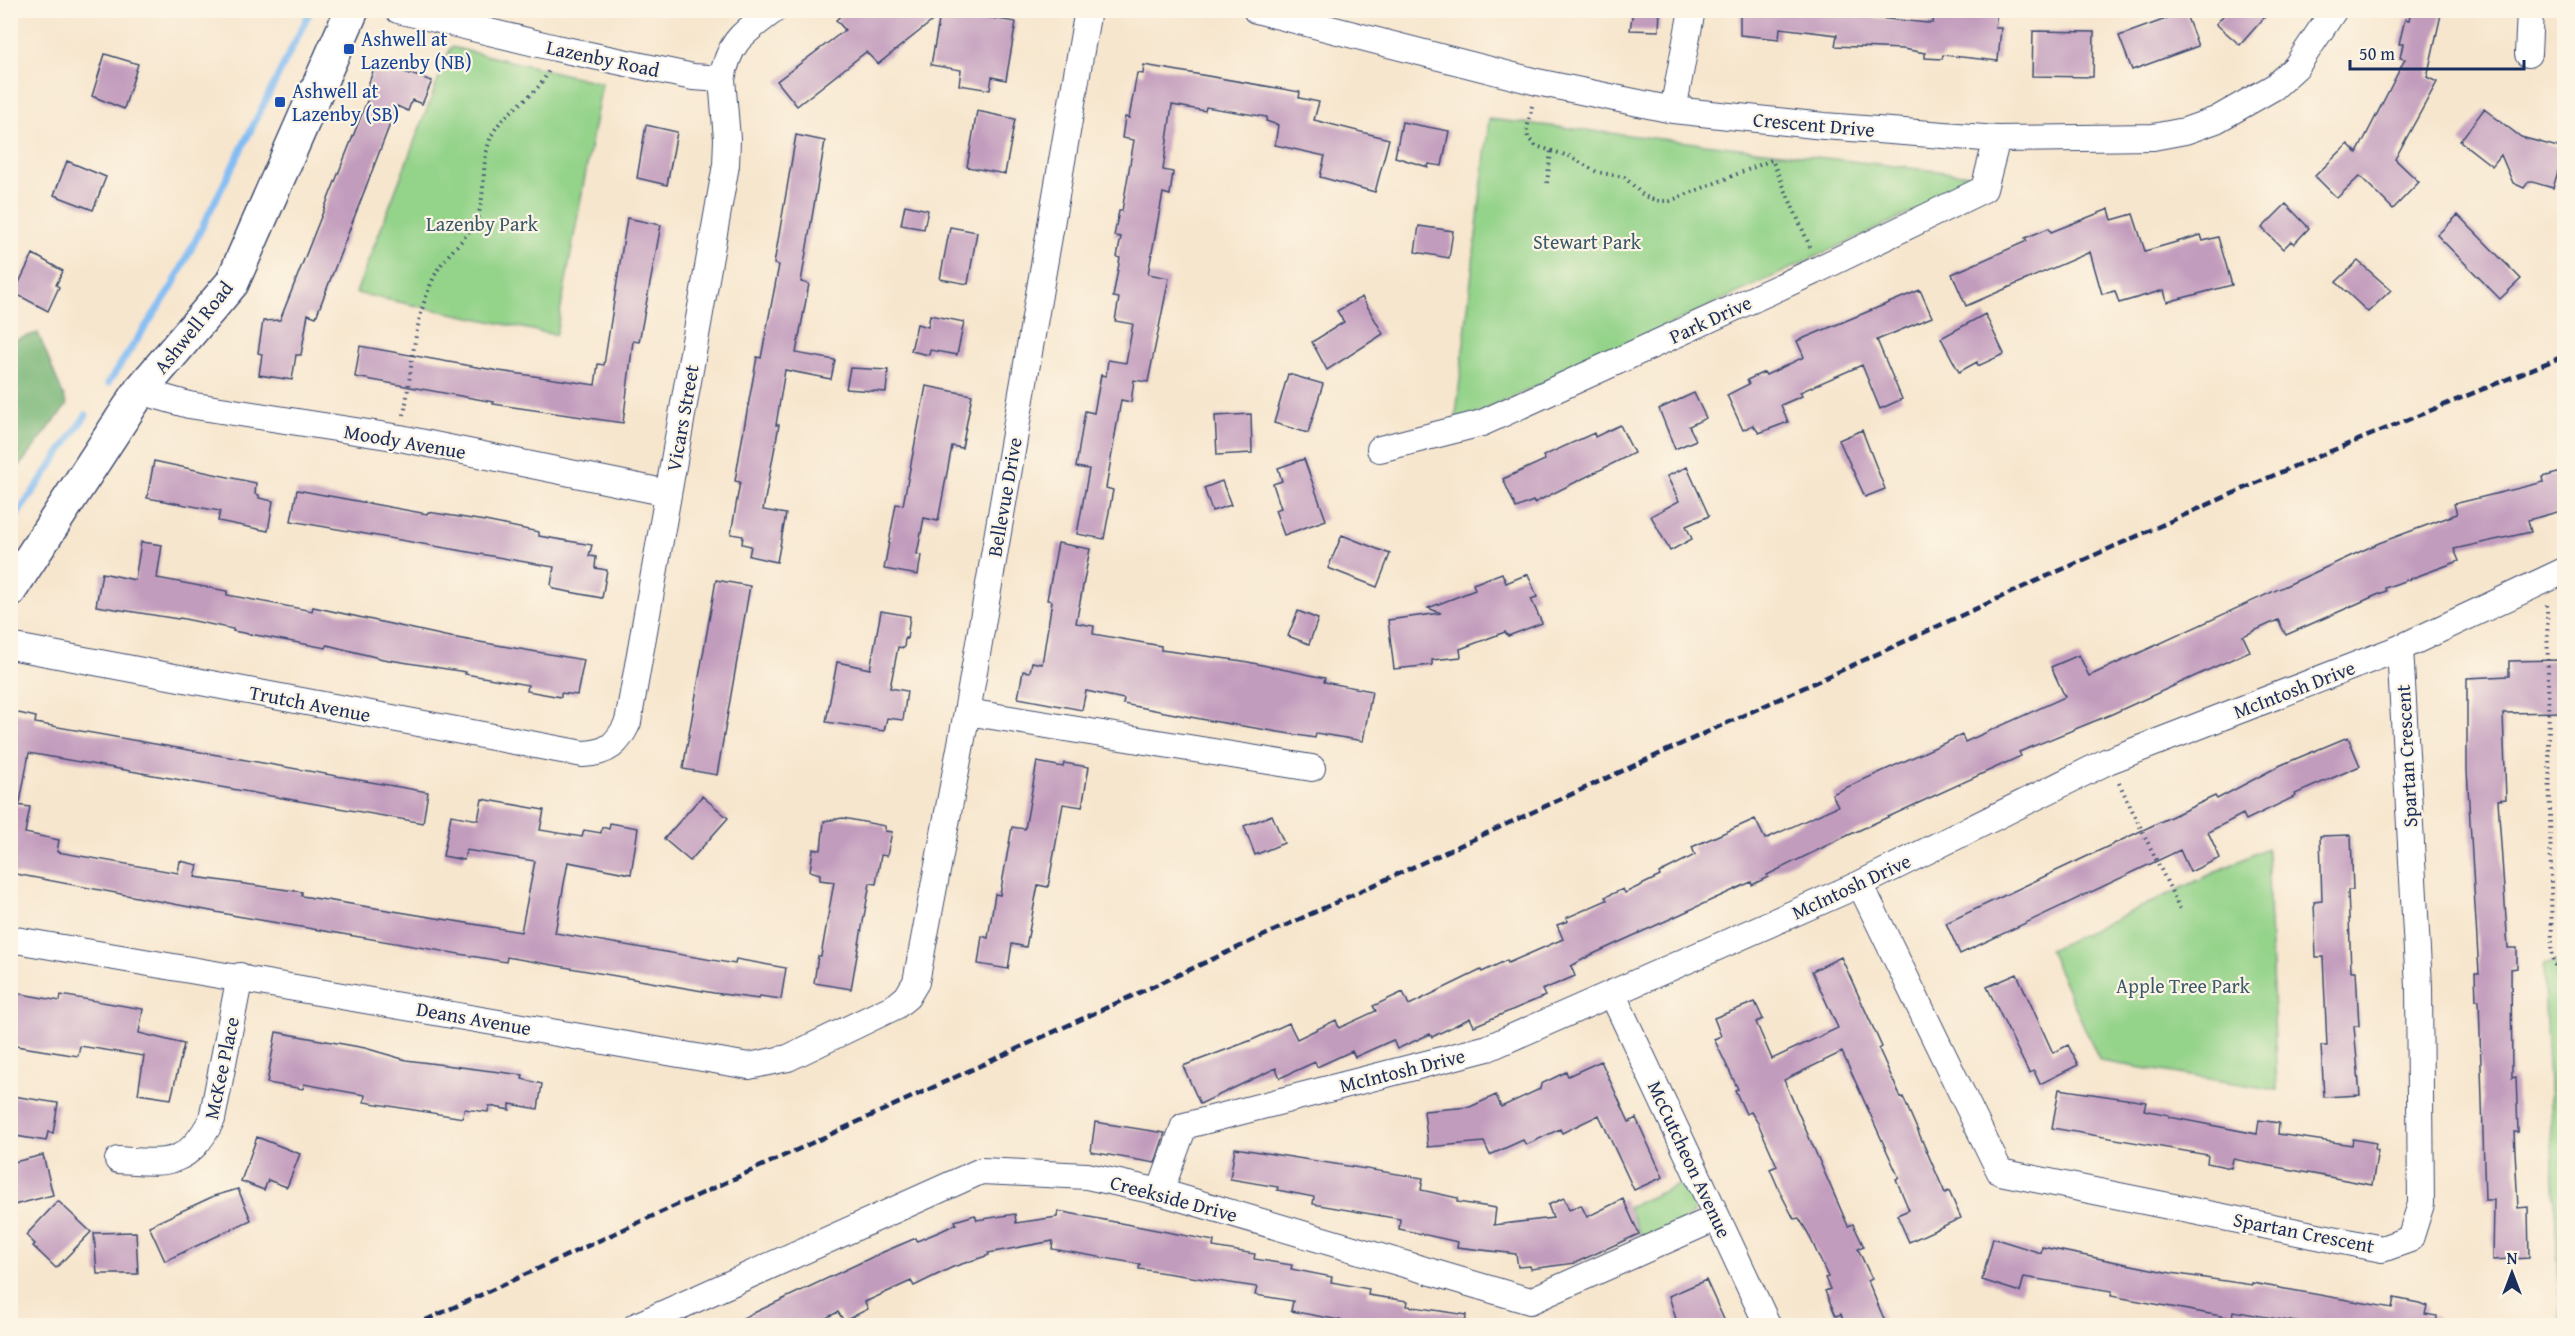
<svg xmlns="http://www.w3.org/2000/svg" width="2575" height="1336" viewBox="0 0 2575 1336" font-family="'Gentium Book Plus',serif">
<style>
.green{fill:#94d38a;stroke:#588174;stroke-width:1.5}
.forest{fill:#77b576;stroke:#49726a;stroke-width:1.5}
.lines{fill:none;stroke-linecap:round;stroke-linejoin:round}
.stream{stroke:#82bcf3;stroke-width:7}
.building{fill:#c29cbd}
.street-casing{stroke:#3c4a6f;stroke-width:28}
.secondary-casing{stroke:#3c4a6f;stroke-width:36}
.path{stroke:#3c4a6f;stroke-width:4;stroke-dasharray:1.5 4.5;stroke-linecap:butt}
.street{stroke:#fff;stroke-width:26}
.secondary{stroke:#fff;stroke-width:33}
.rail{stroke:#1b2f5e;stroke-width:4.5;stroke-dasharray:9 4.5;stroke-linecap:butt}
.transit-dot{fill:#1a4fb4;stroke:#fcf5e5;stroke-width:2}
.labels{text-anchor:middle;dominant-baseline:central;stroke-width:4.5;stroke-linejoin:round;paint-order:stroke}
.transit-label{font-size:20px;fill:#164399;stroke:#fcf5e5;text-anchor:start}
.street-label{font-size:20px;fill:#1b2f5e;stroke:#fcf5e5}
.park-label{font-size:20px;fill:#395869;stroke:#fcf5e5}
</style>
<rect width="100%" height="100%" fill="#fcf5e5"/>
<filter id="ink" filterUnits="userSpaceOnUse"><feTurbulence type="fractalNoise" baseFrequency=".0167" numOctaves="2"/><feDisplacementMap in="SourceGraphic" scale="12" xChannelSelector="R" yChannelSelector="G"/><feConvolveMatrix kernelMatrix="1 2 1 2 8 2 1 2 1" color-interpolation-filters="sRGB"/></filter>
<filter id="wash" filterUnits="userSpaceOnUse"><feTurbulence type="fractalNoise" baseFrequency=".008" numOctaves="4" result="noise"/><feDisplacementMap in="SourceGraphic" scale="24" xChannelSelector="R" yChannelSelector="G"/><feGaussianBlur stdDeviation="1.35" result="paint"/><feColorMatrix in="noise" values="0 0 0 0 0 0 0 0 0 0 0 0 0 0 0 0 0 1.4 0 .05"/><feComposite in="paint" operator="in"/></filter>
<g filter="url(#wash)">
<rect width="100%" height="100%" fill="#f7e6ce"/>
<!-- green -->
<path class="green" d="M451,47L602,83L556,335L356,293Z
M1489,119L1988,177L1455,424Z
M2267,848L2277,1090L2100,1061L2049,950Z
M2564,959V1325L2561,1326L2543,965Z
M1685,1182C1688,1188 1694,1196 1695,1203C1697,1223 1658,1235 1644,1242L1628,1207Z"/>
<!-- forest -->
<path class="forest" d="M38,333L67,405L11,477V341Z"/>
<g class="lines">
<!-- stream -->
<path class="stream" d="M108,383L172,287L311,10
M10,525L86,415"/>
</g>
<g id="blocks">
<!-- building -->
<path class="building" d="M847,10H980V16L1016,22L1006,80L992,77L990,90L959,85L961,70L931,65L940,15L878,64L866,52L797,106L777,81L845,30L836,20Z
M1633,10H1660L1659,31L1630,30Z
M1740,10H1869L1868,17L1928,23H1933L1934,10L1997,12L1995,28H2001L1998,61L1943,55L1942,59L1925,58V53L1903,49L1835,46L1837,35L1780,28L1779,39L1740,35Z
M2228,10H2271L2240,45L2216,24Z
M2411,10H2442L2427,77L2437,82L2395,159L2419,182L2393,209L2360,176L2337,198L2315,176L2348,144L2357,153L2405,59L2400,58L2403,44H2399L2405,19L2409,20Z
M2185,12L2198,46L2132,70L2119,36Z
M2033,31L2094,32L2093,77L2032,76Z
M105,54L138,64L124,109L92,96Z
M376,63L432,81L422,104L412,100L408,111L397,106L316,317L308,314L301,355H296L292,380L259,375L262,354L258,353L263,321L280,320L369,96L365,94Z
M1144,65L1300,92L1299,98L1319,102L1314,120L1389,139L1375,192L1320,177L1325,156L1275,145L1278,125L1266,121L1267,117L1206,107L1205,111L1172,105L1163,170L1173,172L1170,195L1163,193L1148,274L1169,278L1148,382L1134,380L1131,402L1121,400L1106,488L1113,490L1104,539L1077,534L1089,469L1076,467L1085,411L1094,413L1101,375L1106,376L1108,360L1126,363L1133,324L1115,321L1119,298L1113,297L1120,258L1117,257L1121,237L1114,236L1119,211H1122L1134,140L1122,138L1125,117L1129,118L1137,73L1143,74Z
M2484,109L2521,137L2565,149L2553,188L2529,181L2524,188L2513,183L2501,155L2492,166L2460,141Z
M977,111L1015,119L1005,174L967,167Z
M1402,122L1449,131L1442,166L1429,164L1428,167L1395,157Z
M646,125L677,132L667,185L637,178Z
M796,135L825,141L801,282L809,284L796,353L835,360L831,379L785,370L776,425H779L763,510L786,514L777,562L749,556L751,546L742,544L743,536L731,534L740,482L735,481L744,428L757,357L761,358L779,265L774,264Z
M67,161L106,177L93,210L54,195Z
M2286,204L2309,228L2294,244L2291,241L2283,249L2262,228Z
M905,205L928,210L924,229L901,225Z
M2109,209L2112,220L2133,214L2145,251L2201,235L2203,241L2218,237L2232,285L2167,302L2164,290L2119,303L2115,291L2102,294L2090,252L1966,306L1952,274L2027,241L2025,238L2049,228L2051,232Z
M2458,215L2521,279L2500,299L2437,235Z
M627,218L661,225L639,342L633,341L623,423L493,404L494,402L355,377L360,346L499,371L595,385L598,364L604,365Z
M1419,226L1453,231L1449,258L1415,252Z
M950,227L977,232L968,284L940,279Z
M33,254L63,271L56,285L59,287L48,311L14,293Z
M2358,261L2391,290L2368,312L2336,282Z
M1920,290L1932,317L1877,340L1902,399L1880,409L1862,365L1800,392L1802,396L1781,405L1788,422L1759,433L1753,425L1743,430L1727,395L1749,384L1747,380L1764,372L1766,375L1804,357L1797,341Z
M1362,297L1383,334L1327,370L1312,342L1344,322L1337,311Z
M1985,314L2004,354L1978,366L1977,362L1959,372L1941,338Z
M930,315L964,322L957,355L930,350L929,355L911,351L917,324L928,327Z
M850,368L888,370L886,392L846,389Z
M1288,374L1323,384L1308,433L1274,423Z
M926,386L972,395L962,448L952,446L938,521L924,518L917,554L921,555L918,575L884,569L896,504L903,505Z
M1694,393L1706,418L1689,426L1696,440L1675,449L1659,409Z
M1251,414L1252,453L1217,455L1215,416Z
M1620,425L1634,453L1534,503L1533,501L1516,508L1503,479L1545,460L1543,456L1594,433L1595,437Z
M1862,430L1885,489L1865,497L1839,440Z
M1304,459L1326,520L1284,535L1275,510L1281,508L1273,484L1282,481L1278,468Z
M154,461L256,483L255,494L259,495V498L273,501L268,531L218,521L220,511L147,498Z
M1687,467L1709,516L1686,526L1692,539L1670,551L1651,516L1679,501L1667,476Z
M2565,471V510L2528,520L2531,532L2454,549L2459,561L2385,588L2386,591L2286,635L2278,620L2243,636L2250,651L2112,714L2019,752L2021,756L1838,840L1767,875L1768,877L1752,885L1751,882L1591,955L1571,966L1575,976L1542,990L1545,996L1474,1026L1470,1018L1432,1037L1430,1034L1397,1049L1393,1040L1355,1057L1352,1051L1317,1067L1315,1062L1280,1078L1276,1068L1200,1104L1183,1066L1252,1040L1289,1023L1297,1039L1336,1020L1339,1028L1376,1011L1373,1006L1403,992L1409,1005L1481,970L1482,972L1507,960L1508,963L1563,939L1557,925L1568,921L1566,918L1607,900L1605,897L1623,889L1625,893L1660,876L1659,873L1695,855L1692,847L1755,819L1765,839L1838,806L1832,794L1962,735L1965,742L2065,697L2051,667L2079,655L2089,676L2379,543L2457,514L2454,504L2544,482L2543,477Z
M1222,481L1231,505L1212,511L1204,488Z
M297,490L427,514L428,512L485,521L539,532V536L592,545L589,556L596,557L595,568L607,570L602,598L554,589L551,585L554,567L291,521Z
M1342,535L1390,554L1377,587L1328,568Z
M141,542L162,545L157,578L227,591V595L312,611L313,607L445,636L584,660L577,695L561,693V697L527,691L528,685L465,674L466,672L383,659L327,645L326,648L233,631V629L180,618L178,619L96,606L102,573L135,580Z
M1058,543L1090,549L1076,623L1094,626L1093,634L1161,646V650L1243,661L1325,678L1324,682L1372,691L1363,741L1316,733L1315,738L1206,720L1123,704L1124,699L1086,691L1082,710L1018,698L1023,671L1030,672L1032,662L1042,664L1052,601L1047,600Z
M1502,573L1506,583L1528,574L1537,597L1531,599L1542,623L1508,636L1505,632L1460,649L1461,657L1432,660V665L1394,669L1388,620L1441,613L1428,608L1475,590L1473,584Z
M716,580L750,586L717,775L683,769Z
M881,611L910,616L907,639L905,638L904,648L898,647L890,688L907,691L903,720L887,718L884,731L826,722L837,662L870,669Z
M1298,611L1318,619L1309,644L1288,636Z
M2565,660V712L2503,713L2506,799L2498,800L2508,948H2517V968L2511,969L2512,1078L2516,1077L2518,1132H2514L2518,1208L2528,1207L2529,1258L2493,1260L2494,1200H2485L2479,1000H2476L2475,973H2479L2467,770V678L2509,676V661Z
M10,711L36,717L35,723L428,792L423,823L29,753L20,803L10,802Z
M2348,737L2360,766L2295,794L2296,796L2246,820L2243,814L2208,832L2220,858L2190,872L2180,850L1960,954L1946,923L2215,796L2217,799L2281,765Z
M1037,762L1063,767L1064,763L1089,767L1082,807L1063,804L1048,887L1038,885L1026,947L1012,944L1008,969L978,964L982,936L988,938L995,894L1000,895L1012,827L1025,829Z
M702,796L728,818L690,861L664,839Z
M482,799L544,810L540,830L582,837L584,830L601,833L602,827L609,829L610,823L638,828L631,874L568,862L555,933L735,964L736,959L786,968L781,999L760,996L759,999L714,993L507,957L506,962L237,916L10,873V804L30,807L25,833L59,840L57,852L178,873L180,861L198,865L195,877L302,892V896L521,932L535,861L466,850L464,860L443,856L451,815L478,820Z
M1272,815L1284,843L1255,855L1244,826Z
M843,818L885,826V831L892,832L887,856L881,855L876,884L870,883L851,989L814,983L818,956H821L834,882L820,880V874L810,871L813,849L821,850L824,821Z
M2351,835L2353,890H2348L2351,971H2356L2359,1026H2354L2360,1095L2324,1097L2321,1046H2327L2323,957H2316L2314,902L2322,901L2320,836Z
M1841,957L1882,1047L1879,1049L1901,1098L1903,1097L1945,1193L1949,1191L1961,1218L1909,1242L1897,1215L1909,1210L1896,1179L1899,1178L1842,1052L1784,1080L1848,1226L1853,1224L1864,1247L1858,1249L1872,1279L1868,1281L1887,1326H1845L1841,1314L1836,1316L1825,1291L1830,1289L1825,1278L1828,1277L1808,1233L1799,1218L1794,1219L1781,1194L1770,1169L1777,1166L1758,1123L1751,1112L1746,1114L1735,1090L1738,1089L1714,1039L1721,1036L1714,1018L1755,1002L1763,1019L1756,1022L1772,1059L1838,1028L1812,971Z
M2017,974L2053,1053L2068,1045L2078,1065L2040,1084L2034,1071L2029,1073L1987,987Z
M10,992L60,1001L61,995L143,1009L139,1033L184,1044L171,1099L138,1094L144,1056L80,1046L78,1056L10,1045Z
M276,1032L365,1048L406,1060L523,1075L522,1079L542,1084L538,1109L510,1104V1110L489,1106L488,1112L464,1109L463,1118L364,1102L365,1095L304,1084L303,1089L267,1083Z
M1601,1061L1629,1122L1636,1118L1663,1177L1634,1190L1599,1115L1562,1133L1560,1129L1526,1145L1523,1140L1490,1155L1484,1142L1428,1147L1424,1111L1470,1107L1496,1095L1501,1107L1540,1089L1541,1084L1566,1072L1568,1076Z
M2059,1089L2146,1102L2144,1110L2169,1115V1117L2257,1134L2259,1120L2279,1123L2278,1134L2352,1145L2353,1139L2376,1143L2375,1149L2378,1150L2372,1185L2233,1159L2231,1168L2207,1163L2208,1155L2052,1128Z
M13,1096L58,1103L53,1133L48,1132L46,1141L10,1135Z
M1095,1122L1165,1133L1155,1163L1091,1152Z
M257,1137L300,1154L287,1187L268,1180L264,1190L241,1181Z
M1235,1148L1423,1178L1421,1190L1458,1198L1457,1202L1496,1208L1494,1225L1553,1218L1548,1205L1564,1198L1569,1210L1581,1205L1587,1217L1623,1199L1639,1234L1575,1263L1531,1269L1530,1266L1518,1267L1516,1254L1457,1247L1458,1242L1399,1229L1400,1219L1313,1204L1314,1197L1277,1190L1278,1187L1230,1179Z
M43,1155L53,1195L10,1206V1163Z
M238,1189L251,1220L165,1261L149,1226L214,1196Z
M58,1201L91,1232L56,1268L33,1246L35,1244L26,1235Z
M1058,1211L1214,1241L1213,1247L1255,1254L1254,1259L1292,1265L1291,1269L1332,1277L1331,1282L1369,1289L1368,1295L1408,1301L1407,1306L1466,1315L1465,1326H1371L1291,1311L1293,1301L1255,1295L1257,1287L1139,1269L1140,1264L1052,1249L1053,1241L988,1253L989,1255L953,1267L914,1286L911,1281L865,1302L868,1309L844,1321L838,1312L810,1326H726L881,1253L916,1238L917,1241L939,1232L956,1224L955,1221L975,1215L977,1220L1015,1214L1016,1223L1057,1217Z
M136,1232L138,1274H97L94,1233Z
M1993,1238L2041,1253L2042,1247L2171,1273L2252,1285V1283L2392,1308L2394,1298L2419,1303L2427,1306L2425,1314L2437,1316L2436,1326H2318L2233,1311L2232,1318L2111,1296L2112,1291L2024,1277L2020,1292L1982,1280Z
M1706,1280L1727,1326H1678L1669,1296Z"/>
</g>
</g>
<g filter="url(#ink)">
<use href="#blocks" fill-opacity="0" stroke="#3c4a6f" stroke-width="1.5"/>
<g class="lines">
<defs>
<path id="street" d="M398,10L556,48L693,77L722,79C730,39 743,34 774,10
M1256,10L1537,82L1673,110L1824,126L1997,139L2153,137L2185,131L2216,120L2274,87L2296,67L2334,10
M2528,54L2530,10
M1673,110L1692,10
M140,391L189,405L400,438L668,493
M1380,449L1482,423L1819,269L1984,189L1997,139
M10,646L583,754C608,753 618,744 628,722L726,165L727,139L722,79
M967,712L1312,768
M1860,884L2000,1172L2382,1249L2410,1239L2421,1204L2419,986L2400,648
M10,939L749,1066L788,1058L896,1006L907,997L916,982L967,712L1088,10
M1612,993L1768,1326
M118,1160C166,1163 187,1168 212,1119L240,976
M1160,1192L1184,1126L1488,1048L1860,884L2108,761L2400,648L2564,571
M636,1326L981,1171L1087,1176L1160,1192L1530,1301L1716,1218"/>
<path id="secondary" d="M10,590L140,391L232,283L352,10"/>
</defs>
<!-- street casing -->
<use href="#street" class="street-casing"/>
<!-- secondary casing -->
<use href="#secondary" class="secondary-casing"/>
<!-- path -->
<path class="path" d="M1532,106L1527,129L1528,138L1536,146L1569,156L1597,172L1624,177L1644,196L1657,201H1670L1772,160L1811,249
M1547,183L1551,151
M404,415C412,369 414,315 436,273C446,253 468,239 477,218C487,193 480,163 491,137C503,109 539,98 549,69
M2547,605L2552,952L2564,1005
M2119,783L2181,911"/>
<!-- street -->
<use href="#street" class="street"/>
<!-- secondary -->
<use href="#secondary" class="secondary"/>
<!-- rail -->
<path class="rail" d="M413,1326L2034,582L2297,465L2564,356"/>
</g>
</g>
<!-- markers -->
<g class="transit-dot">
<rect x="343" y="43" width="12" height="12" rx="3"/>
<rect x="274" y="96" width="12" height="12" rx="3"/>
</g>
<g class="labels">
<!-- transit labels -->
<g class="transit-label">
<text x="361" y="38">Ashwell at<tspan x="361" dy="23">Lazenby (NB)</tspan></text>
<text x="292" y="90">Ashwell at<tspan x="292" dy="23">Lazenby (SB)</tspan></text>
</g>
<!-- street labels -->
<g class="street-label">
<text transform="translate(603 58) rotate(12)">Lazenby Road</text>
<text transform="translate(1814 124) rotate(5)">Crescent Drive</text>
<text transform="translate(1710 319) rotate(-25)">Park Drive</text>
<text transform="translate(193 327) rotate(-51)">Ashwell Road</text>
<text transform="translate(682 418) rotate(-80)">Vicars Street</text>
<text transform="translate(405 441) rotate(10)">Moody Avenue</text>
<text transform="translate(1004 497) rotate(-80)">Bellevue Drive</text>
<text transform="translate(2294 689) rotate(-21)">McIntosh Drive</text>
<text transform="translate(310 703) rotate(11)">Trutch Avenue</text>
<text transform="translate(2406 756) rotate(-93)">Spartan Crescent</text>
<text transform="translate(1851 886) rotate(-25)">McIntosh Drive</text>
<text transform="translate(474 1018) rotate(10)">Deans Avenue</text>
<text transform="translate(221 1068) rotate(-78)">McKee Place</text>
<text transform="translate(1402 1070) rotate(-14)">McIntosh Drive</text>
<text transform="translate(1690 1159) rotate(65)">McCutcheon Avenue</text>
<text transform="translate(1174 1198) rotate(15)">Creekside Drive</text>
<text transform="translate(2304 1232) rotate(11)">Spartan Crescent</text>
</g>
<!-- park labels -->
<g class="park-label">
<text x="482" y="223">Lazenby Park</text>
<text x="1587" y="241">Stewart Park</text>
<text x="2183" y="985">Apple Tree Park</text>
</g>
</g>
<!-- margin -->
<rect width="2575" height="1336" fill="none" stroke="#fcf5e5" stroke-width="36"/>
<!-- north arrow -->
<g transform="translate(2512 1273)" stroke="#fcf5e5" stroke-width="4.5" paint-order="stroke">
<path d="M0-4.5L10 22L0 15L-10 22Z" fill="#1b2f5e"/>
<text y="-9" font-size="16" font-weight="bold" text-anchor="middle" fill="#1b2f5e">N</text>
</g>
<!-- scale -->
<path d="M2350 60v9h174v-9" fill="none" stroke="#1b2f5e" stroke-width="3"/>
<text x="2359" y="60" font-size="18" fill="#1b2f5e" stroke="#fcf5e5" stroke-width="4.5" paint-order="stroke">50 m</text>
</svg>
